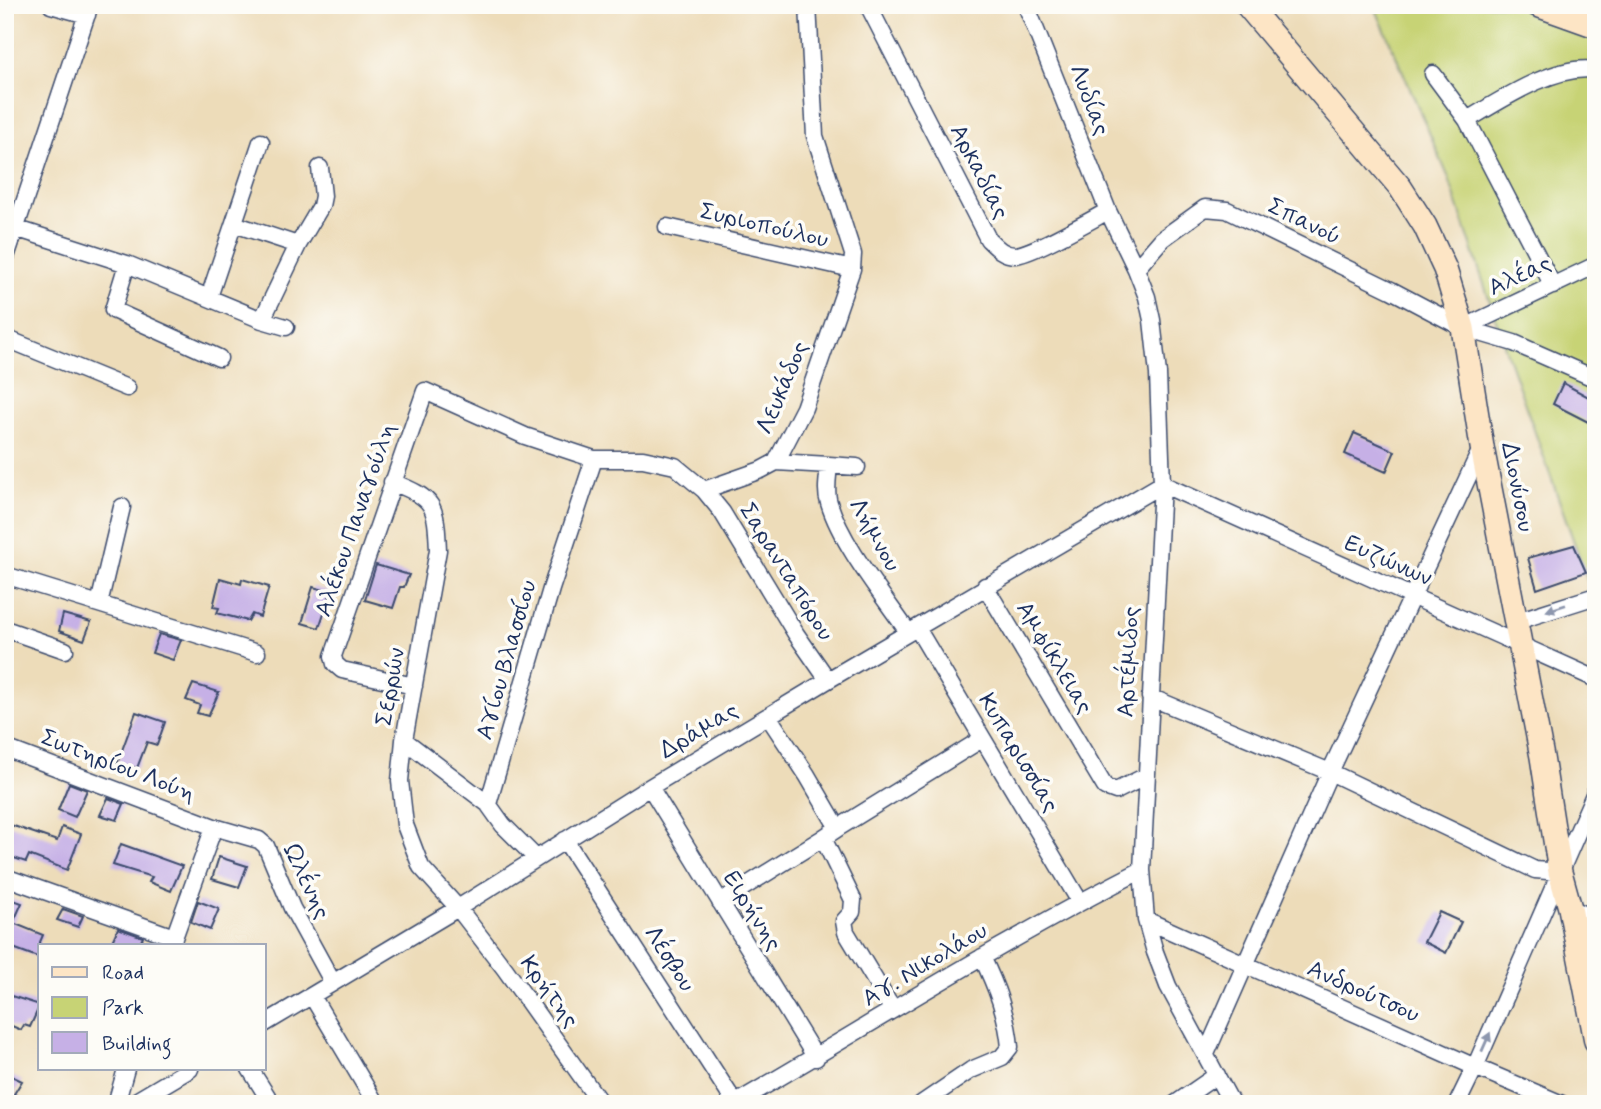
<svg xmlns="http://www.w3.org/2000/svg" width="1601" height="1109" viewBox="0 0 1601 1109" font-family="Mynerve,sans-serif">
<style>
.green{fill:#c7d375;stroke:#71816a;stroke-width:2}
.building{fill:#c6b0e6}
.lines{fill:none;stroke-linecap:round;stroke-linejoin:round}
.minor-casing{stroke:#3a496c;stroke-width:19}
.secondary-casing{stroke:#3a496c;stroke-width:26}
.minor{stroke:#fff;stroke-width:16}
.secondary{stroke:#fde5c5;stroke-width:23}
.oneway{fill:#8d97ae}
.labels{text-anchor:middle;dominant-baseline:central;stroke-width:7;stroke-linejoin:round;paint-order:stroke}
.street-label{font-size:24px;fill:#1b2f5e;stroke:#fdfcf7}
</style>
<rect width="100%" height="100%" fill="#fdfcf7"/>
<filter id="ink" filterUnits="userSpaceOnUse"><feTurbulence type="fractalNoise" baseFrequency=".0143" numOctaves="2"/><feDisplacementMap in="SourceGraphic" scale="14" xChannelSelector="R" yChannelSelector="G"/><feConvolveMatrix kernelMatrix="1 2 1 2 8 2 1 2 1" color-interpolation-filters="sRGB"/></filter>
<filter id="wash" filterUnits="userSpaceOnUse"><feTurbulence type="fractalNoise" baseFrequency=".00686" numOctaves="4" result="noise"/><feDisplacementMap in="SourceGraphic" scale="28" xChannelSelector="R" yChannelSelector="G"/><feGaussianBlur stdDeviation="1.57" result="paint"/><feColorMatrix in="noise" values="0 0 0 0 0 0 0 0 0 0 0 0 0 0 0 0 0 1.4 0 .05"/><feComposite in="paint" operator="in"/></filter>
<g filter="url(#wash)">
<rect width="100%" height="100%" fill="#eddcb9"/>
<!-- green -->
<path class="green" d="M1374,5H1596V604L1510,362L1448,176Z"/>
<g id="blocks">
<!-- building -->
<path class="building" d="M1563,383L1596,401V426L1553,404Z
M1354,433L1395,451L1386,472L1345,454Z
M1574,545L1586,572L1537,589L1528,558Z
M376,565L409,575L404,587H400L393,608L365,600Z
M220,578L241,584L242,579L269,587L260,617L252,614L248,621L217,613L219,608L213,607Z
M313,587L331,592L319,628L302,623Z
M63,614L91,622L84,640L59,631Z
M159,634L181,640L173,660L152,653Z
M193,684L219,692L208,716L197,713L200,705L186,700Z
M136,712L165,722L157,745L147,742L137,768L117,764Z
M69,783L87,790L75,817L58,810Z
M108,798L124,804L117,820L100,815Z
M5,823L57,841L62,827L81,834L67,870L29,855L26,862L5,855Z
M121,844L182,866L171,891L149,882L152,877L113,865Z
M219,857L247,866L239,887L212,879Z
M5,897L22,903L13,923L43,935L40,942V958L5,945Z
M198,901L219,909L210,930L191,922Z
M63,909L83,916L78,927L57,920Z
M1439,912L1461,922L1446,953L1424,942Z
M118,928L143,937L139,946H110Z
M5,994L40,1005L30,1027L24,1025L21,1030L5,1023Z
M5,1073L22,1081L14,1094L31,1104H5Z"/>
</g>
</g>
<g filter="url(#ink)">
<use href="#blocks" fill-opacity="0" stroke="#3a496c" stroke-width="2"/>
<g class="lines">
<defs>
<path id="minor" d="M51,5L87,15
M868,5L988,239C996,247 1003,255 1015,255C1030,255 1091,220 1108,211
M1026,5L1108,211L1136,269L1147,297L1152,320L1158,374L1162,484L1142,870L1146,920L1155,952L1168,986L1232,1104
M1433,74L1467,120
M5,220L15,228L127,264L262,320L286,327
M234,224L298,245
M667,227L852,269
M5,260L90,5
M127,264L113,310L219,358
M1136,269L1162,239L1205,208L1227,210L1391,290L1463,328L1514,343L1596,379
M1553,286L1467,120C1501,100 1556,63 1596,70
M209,297L261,142
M262,320L298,245L321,206L323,196L320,168
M1463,328L1596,265
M5,338L127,388
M776,462L829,465C828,478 825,491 829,503C842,545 882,594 908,632
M829,465L857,467
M392,482C435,499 436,504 438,550L404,740L400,781L405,825L421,867L458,908L505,969L601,1104
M1162,484L1596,679
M704,490L722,512L796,634L828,680
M5,575L257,653
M985,586L1105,787L1116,791L1146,776
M99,604L122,507
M1517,621L1596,596
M917,628L1080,902
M5,629L65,650
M414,686L342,670L335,664L333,656L425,391L525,436L594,459H643L675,466L704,490L761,470L776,462L804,408L852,269L853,254L815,136L808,5
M1150,697L1330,772L1535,870L1560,872
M768,716L807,775L838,828L982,739
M404,740L488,804L503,825L536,858
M5,748L214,827L259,840L266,846L292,908L333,983
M650,787L816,1058
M488,804L551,589L594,459
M838,828L823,838L853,900L852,912L844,921L846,932L893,1010
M565,840L735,1103
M5,877L174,937
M720,902L823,838
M1570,908L1596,919
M1146,920L1475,1067L1562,1104
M171,946L214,827
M312,996L376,1104
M264,1024L458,908L650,787L828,680L1162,484
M1206,1054L1330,772L1482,447
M250,1069L272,1104
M116,1104L126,1069
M131,1104L190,1069
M734,1104C870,1025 1002,941 1142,870
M921,1104L971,1070L1002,1057L1010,1047C1007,1014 996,986 982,957
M1175,1104L1217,1075
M1457,1104L1475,1067L1596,790"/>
<path id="secondary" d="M1247,5L1400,187L1425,226L1445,269L1463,328L1482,447L1542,757L1560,872L1570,908L1596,1041
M1537,5L1596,26"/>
</defs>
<!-- minor casing -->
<use href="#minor" class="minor-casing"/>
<!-- secondary casing -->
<use href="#secondary" class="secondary-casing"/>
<!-- minor -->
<use href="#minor" class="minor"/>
<!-- secondary -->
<use href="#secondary" class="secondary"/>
</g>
<!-- one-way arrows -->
<defs><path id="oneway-solid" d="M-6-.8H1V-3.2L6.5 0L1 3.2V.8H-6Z" transform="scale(1.75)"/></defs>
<g class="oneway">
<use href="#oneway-solid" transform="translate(1556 608) rotate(162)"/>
<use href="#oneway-solid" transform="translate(1486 1042) rotate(-66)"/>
</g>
</g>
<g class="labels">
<!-- street labels -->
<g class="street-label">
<text transform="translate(1089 100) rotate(69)">Λυδίας</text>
<text transform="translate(979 172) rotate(63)">Αρκαδίας</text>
<text transform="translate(1304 222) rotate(26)">Σπανού</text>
<text transform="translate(764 226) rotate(13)">Συριοπούλου</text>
<text transform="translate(1520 276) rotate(-25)">Αλέας</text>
<text transform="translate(783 388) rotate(-67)">Λευκάδος</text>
<text transform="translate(1517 487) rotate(79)">Διονύσου</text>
<text transform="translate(356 520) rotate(-71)">Αλέκου Παναγούλη</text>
<text transform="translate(874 535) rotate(60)">Λήμνου</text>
<text transform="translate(1388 561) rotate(24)">Ευζώνων</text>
<text transform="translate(786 572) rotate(58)">Σαρανταπόρου</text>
<text transform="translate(1054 658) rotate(59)">Αμφίκλειας</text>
<text transform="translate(507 660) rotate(-74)">Αγίου Βλασσίου</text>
<text transform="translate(1129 662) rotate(-87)">Αρτέμιδος</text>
<text transform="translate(391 687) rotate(-80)">Σερρών</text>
<text transform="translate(699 731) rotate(-31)">Δράμας</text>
<text transform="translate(1018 753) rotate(59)">Κυπαρισσίας</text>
<text transform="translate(118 766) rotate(21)">Σωτηρίου Λούη</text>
<text transform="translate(306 881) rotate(65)">Ωλένης</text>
<text transform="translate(752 911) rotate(58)">Ειρήνης</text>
<text transform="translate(669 959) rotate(57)">Λέσβου</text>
<text transform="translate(925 965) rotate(-31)">Αγ. Νικολάου</text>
<text transform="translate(549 992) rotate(54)">Κρήτης</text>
<text transform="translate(1363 992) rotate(24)">Ανδρούτσου</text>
</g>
</g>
<!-- margin -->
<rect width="1601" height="1109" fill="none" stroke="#fdfcf7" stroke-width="28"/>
<!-- legend -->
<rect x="38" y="944" width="228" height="126" fill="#fdfcf7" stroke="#a3aaba" stroke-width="2"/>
<rect x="52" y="967" width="35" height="10" fill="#fde5c5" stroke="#a3aaba" stroke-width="2"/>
<text x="102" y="979" font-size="21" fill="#1b2f5e">Road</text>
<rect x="52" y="997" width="35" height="21" fill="#c7d375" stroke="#a3aaba" stroke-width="2"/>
<text x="102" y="1014" font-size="21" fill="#1b2f5e">Park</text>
<rect x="52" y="1032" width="35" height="21" fill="#c6b0e6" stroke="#a3aaba" stroke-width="2"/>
<text x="102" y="1050" font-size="21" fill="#1b2f5e">Building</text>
</svg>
